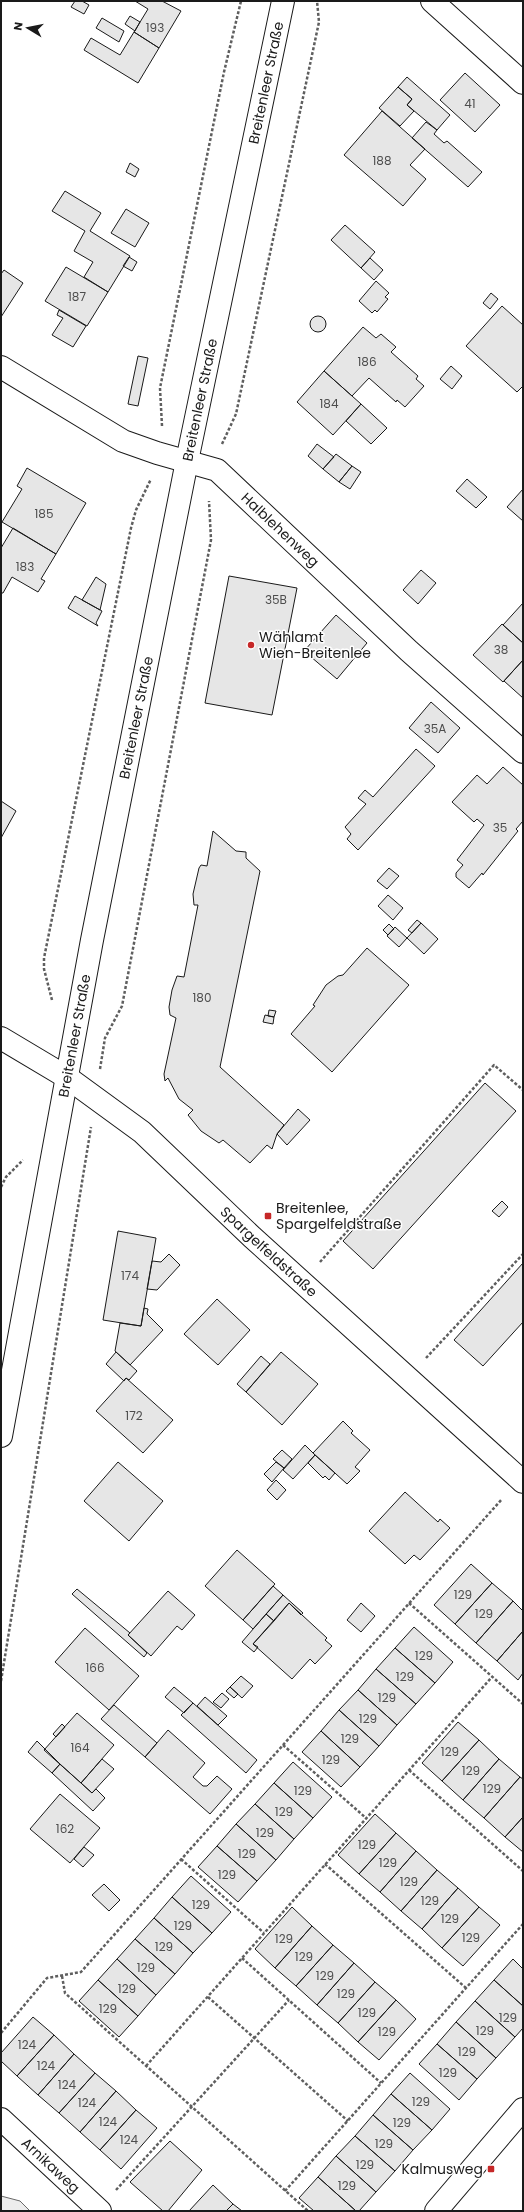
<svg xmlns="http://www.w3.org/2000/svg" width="524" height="2212" viewBox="0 0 524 2212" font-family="Poppins,sans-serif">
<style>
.built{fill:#ededed;stroke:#6a6a6a}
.building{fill:#e6e6e6;stroke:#1a1a1a}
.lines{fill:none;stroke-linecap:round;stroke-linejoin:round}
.street-casing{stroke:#1a1a1a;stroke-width:24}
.secondary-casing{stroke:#1a1a1a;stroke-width:24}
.path{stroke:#5f5f5f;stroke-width:2.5;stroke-dasharray:3 2;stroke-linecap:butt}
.street{stroke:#fff;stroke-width:22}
.secondary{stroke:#fff;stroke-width:22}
.poi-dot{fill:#c62828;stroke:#fff;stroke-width:1.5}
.labels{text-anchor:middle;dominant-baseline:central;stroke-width:3;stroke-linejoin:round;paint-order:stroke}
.number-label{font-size:12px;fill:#4d4d4d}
.street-label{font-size:14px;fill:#1a1a1a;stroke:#fff}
.poi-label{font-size:14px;fill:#1a1a1a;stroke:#fff;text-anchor:start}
</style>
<rect width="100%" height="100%" fill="#fff"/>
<!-- built -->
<path class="built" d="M1,2196L20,2201L30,2211H1Z"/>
<!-- building -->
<path class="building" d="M75,1H82L89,5L84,14L71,7Z
M135,1H162L181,11L159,48L134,32L148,9Z
M130,16L140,22L135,31L125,24Z
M102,18L124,31L119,42L96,28Z
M134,32L159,48L138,83L84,50L91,38L120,55Z
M465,73L500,105L475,132L440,100Z
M407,77L450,115L437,130L407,105L412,99L398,87Z
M398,87L412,99L407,105L414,111L400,126L379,108Z
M382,111L425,149L410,165L426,179L403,206L344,155Z
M426,122L437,130L434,134L444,143L447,141L482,172L468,187L412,138Z
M130,163L139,169L135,177L126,172Z
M65,191L101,213L90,231L130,256L108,292L84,277L93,262L74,251L85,231L52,211Z
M126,209L149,223L135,247L111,233Z
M345,225L375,252L361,268L331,240Z
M129,257L137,262L132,271L123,266Z
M370,258L383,270L374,280L361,268Z
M66,267L108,292L87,326L45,301Z
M4,270L23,283L1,317V274Z
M376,281L389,293L385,297L388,299L377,312L375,310L372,313L359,301Z
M491,293L498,299L490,309L483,303Z
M502,306L523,325V386L517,392L466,346Z
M59,310L86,326L73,347L52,335L63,318L57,315Z
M310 324a8 8 0 1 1 16 0a8 8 0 1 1-16 0Z
M363,327L376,338L381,334L396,347L391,352L418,376L416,379L424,386L405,407L397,400L396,402L369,378L352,396L324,371Z
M138,356L148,358L138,406L128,404Z
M451,366L462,376L452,389L440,379Z
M324,371L361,404L333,435L297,402Z
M361,404L387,428L371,444L346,421Z
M317,444L334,457L323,469L308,456Z
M336,454L352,466L339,482L323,469Z
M352,466L361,472L350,489L339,482Z
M27,468L86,503L56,554L2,522L22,489L17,486Z
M467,479L487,497L476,508L456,491Z
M523,489V521L507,507Z
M13,528L56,554L41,579L45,581L38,592L12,577L3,593H1V548Z
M421,570L436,583L418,604L403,590Z
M229,576L297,588L272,715L205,703Z
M96,577L106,584L100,610L82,600Z
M75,596L102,611L96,623L98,626L68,608Z
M523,603V643L503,625Z
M336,615L367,643L337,679L304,651Z
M502,624L523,643V660L503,682L473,655Z
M523,660V698L504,681Z
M431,702L460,728L438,753L409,728Z
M416,749L435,766L358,850L347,839L351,834L345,827L366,804L358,798L365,790L373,797Z
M503,767L523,785V821L516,829L518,831L483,875L482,873L469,888L456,877V873L463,865L457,860L484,825L477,819L474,822L452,802L477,775L487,784Z
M1,801L16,811L1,838Z
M213,831L236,851L246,852V858L260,871L220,1067L284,1125L277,1134L272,1149L267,1145L250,1163L223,1140L219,1143L201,1131L188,1115L193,1110L179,1099L168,1078L165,1081L164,1074L176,1018L170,1015L169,1007L172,990L177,976L184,977L198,905H194L193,894L199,868L201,865L207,866Z
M389,868L399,876L387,889L377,881Z
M388,895L403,908L393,920L378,906Z
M417,920L421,923L412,933L408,930Z
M421,923L438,939L424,954L407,938Z
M389,924L394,929L388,935L383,930Z
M395,927L407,938L399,947L387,936Z
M367,948L409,985L332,1072L291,1034L315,1006L313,1005L315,1002L326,985L338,976L343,975Z
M269,1010L276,1011L274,1017L268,1016Z
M265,1015L274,1017L273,1024L263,1022Z
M485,1083L516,1111L373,1269L343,1241Z
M298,1109L310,1120L287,1145L277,1134Z
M502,1201L508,1207L499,1217L492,1211Z
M118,1231L156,1238L141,1326L103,1320Z
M169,1254L180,1265L157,1290L147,1289L152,1261L161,1262Z
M523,1263V1322L483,1366L454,1340Z
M217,1299L250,1330L218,1365L184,1334Z
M144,1308L148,1309L147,1314L163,1330L130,1365L115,1351L120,1323L141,1326Z
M116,1352L137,1371L129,1380L126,1378L124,1381L106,1364Z
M281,1352L318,1384L282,1425L246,1392Z
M261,1356L270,1364L246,1392L237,1384Z
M126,1378L173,1420L143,1453L96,1411Z
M343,1421L353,1431L351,1433L370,1450L355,1467L360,1471L347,1484L313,1453Z
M305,1445L315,1455L293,1479L283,1470Z
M282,1450L292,1459L284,1468L273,1459Z
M315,1455L335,1473L329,1480L325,1476L323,1478L308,1463Z
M118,1462L163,1501L129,1541L84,1501Z
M276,1462L284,1468L272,1482L264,1474Z
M276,1480L286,1490L277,1500L267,1490Z
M405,1492L438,1522L440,1519L450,1528L420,1560L414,1555L405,1564L369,1531Z
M237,1550L275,1584L243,1620L205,1586Z
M471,1564L492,1583L455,1624L434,1605Z
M492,1583L513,1601L476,1643L455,1624Z
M273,1586L283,1595L253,1629L243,1620Z
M77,1589L130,1633L128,1635L147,1653L144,1657L72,1594Z
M168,1591L195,1615L182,1630L177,1626L151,1656L128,1635Z
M283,1595L303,1613L301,1615L289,1603L274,1621L266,1614Z
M513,1601L523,1611V1631L497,1661L476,1643Z
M289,1603L327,1638L325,1640L332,1646L315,1664L310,1659L292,1679L253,1644Z
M361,1603L375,1616L361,1632L347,1620Z
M266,1614L274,1621L253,1644L258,1647L254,1652L242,1642Z
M414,1627L453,1662L435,1683L395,1648Z
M85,1628L139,1676L109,1710L55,1662Z
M523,1631V1673L518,1680L497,1661Z
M395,1648L435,1683L416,1704L376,1669Z
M376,1669L416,1704L397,1725L358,1690Z
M241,1676L253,1686L242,1698L230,1687Z
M174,1687L193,1703L184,1713L165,1697Z
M230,1687L238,1694L234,1698L226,1691Z
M358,1690L397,1725L379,1746L339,1710Z
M222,1693L229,1699L221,1708L213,1702Z
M205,1697L227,1716L218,1725L197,1706Z
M193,1703L257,1760L246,1773L181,1715Z
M114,1705L157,1743L145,1757L101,1719Z
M339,1710L379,1746L360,1767L321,1731Z
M77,1713L114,1745L81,1783L44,1750Z
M458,1722L479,1740L442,1781L422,1763Z
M62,1724L65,1727L56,1737L53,1734Z
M168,1730L205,1763L193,1777L203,1786H207L217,1776L232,1789L210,1814L145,1757Z
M321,1731L360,1767L341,1787L302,1752Z
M479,1740L499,1759L463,1800L442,1781Z
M37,1741L60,1764L52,1773L28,1752Z
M102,1759L114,1769L92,1793L81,1783Z
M499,1759L520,1777L484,1818L463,1800Z
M293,1762L332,1797L313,1818L274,1783Z
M60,1764L92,1793L96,1789L105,1798L93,1811L52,1773Z
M520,1777L523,1779V1817L505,1837L484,1818Z
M274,1783L313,1818L294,1839L255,1804Z
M60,1794L100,1828L70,1863L30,1829Z
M255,1804L294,1839L276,1860L236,1824Z
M375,1814L396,1833L359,1874L338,1855Z
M523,1817V1852L505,1837Z
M236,1824L276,1860L257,1881L217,1846Z
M396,1833L416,1851L380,1892L359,1874Z
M217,1846L257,1881L238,1902L198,1867Z
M84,1847L94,1855L83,1867L74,1859Z
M416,1851L437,1870L401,1911L380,1892Z
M437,1870L458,1888L422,1929L401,1911Z
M191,1876L231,1912L212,1933L172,1897Z
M104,1884L120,1900L109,1911L92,1895Z
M458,1888L479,1907L442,1948L422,1929Z
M172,1897L212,1933L193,1953L154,1918Z
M292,1907L312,1926L275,1968L255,1949Z
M479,1907L500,1925L463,1966L442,1948Z
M154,1918L193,1953L175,1974L135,1939Z
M312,1926L333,1945L296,1986L275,1968Z
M135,1939L175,1974L156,1995L117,1959Z
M333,1945L354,1963L317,2005L296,1986Z
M117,1959L156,1995L138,2016L98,1980Z
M513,1959L523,1969V2006L494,1980Z
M354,1963L375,1982L338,2023L317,2005Z
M98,1980L138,2016L119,2037L79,2001Z
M494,1980L523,2006V2028L515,2037L475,2001Z
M375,1982L396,2000L358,2042L338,2023Z
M396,2000L416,2019L379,2060L358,2042Z
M475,2001L515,2037L496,2058L456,2022Z
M33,2017L54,2035L17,2076L1,2061V2053Z
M456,2022L496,2058L477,2079L437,2044Z
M54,2035L74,2054L38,2095L17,2076Z
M437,2044L477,2079L459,2100L419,2064Z
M74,2054L95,2073L59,2113L38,2095Z
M95,2073L116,2091L80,2132L59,2113Z
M410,2073L450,2109L432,2130L391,2094Z
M116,2091L136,2110L100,2150L80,2132Z
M391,2094L432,2130L413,2150L373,2115Z
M136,2110L157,2128L121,2169L100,2150Z
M373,2115L413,2150L395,2171L355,2136Z
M355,2136L395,2171L376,2192L336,2156Z
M170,2141L202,2170L168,2211H163L130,2182Z
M336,2156L376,2192L359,2211H356L318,2177Z
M318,2177L356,2211H314L299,2198Z
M213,2185L233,2204L226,2211H189Z
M233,2204L242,2211H226Z"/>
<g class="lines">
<defs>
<g id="street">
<path d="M432,1L523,83"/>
<path id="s1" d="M1,367L123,441L157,453L217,470L409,651L523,752"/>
<path id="s2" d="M1,1038L68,1078L142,1132L252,1237L523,1482"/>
<path id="s3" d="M1,2119L100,2211"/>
<path d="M436,2211L523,2109"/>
</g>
<g id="secondary">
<path id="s4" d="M1,1436L92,940L187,461L283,1"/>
</g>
</defs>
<!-- street casing -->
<use href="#street" class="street-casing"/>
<!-- secondary casing -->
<use href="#secondary" class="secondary-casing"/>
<!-- path -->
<path class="path" d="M162,426L160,388L224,72L241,1
M222,444L236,414L319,22L317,1
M52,1000L44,969V958L131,528L136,510L151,479
M100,1069L105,1038L122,1006L211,540L209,501
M1,1187L6,1177L23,1160
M320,1262L494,1065L523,1090
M426,1358L523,1254
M409,1603L523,1704
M1,1681L91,1127
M283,1745L366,1818
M409,1770L523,1871
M181,1859L264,1933
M325,1864L466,1988
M242,1958L381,2083
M62,1976L65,1993L308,2211
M208,1997L348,2121
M1,2033L47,1978L81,1972L502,1499
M146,2066L492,1677
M116,2190L289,2000
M285,2191L523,1924"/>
<!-- street -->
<use href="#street" class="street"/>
<!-- secondary -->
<use href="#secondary" class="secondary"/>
</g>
<!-- markers -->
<g class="poi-dot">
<circle cx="251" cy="645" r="4"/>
<rect x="264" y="1212" width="8" height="8" rx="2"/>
<rect x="487" y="2165" width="8" height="8" rx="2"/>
</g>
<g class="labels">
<!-- number labels -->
<g class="number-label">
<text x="155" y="27">193</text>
<text x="470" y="103">41</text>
<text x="382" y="160">188</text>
<text x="77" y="296">187</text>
<text x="367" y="361">186</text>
<text x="329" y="403">184</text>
<text x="44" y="513">185</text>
<text x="25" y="566">183</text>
<text x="276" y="599">35B</text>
<text x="501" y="649">38</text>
<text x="435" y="728">35A</text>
<text x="500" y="827">35</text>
<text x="202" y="997">180</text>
<text x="130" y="1275">174</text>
<text x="134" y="1415">172</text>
<text x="463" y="1594">129</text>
<text x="484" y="1613">129</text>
<text x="424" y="1655">129</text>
<text x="95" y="1667">166</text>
<text x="405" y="1676">129</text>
<text x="387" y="1697">129</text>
<text x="368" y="1718">129</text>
<text x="350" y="1738">129</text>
<text x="80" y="1747">164</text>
<text x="450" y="1751">129</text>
<text x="331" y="1759">129</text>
<text x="471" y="1770">129</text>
<text x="492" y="1788">129</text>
<text x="303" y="1790">129</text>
<text x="284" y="1811">129</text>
<text x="65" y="1828">162</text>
<text x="265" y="1832">129</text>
<text x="367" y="1844">129</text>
<text x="247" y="1853">129</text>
<text x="388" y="1862">129</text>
<text x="227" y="1874">129</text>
<text x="409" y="1881">129</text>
<text x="430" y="1900">129</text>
<text x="201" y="1904">129</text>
<text x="450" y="1918">129</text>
<text x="183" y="1925">129</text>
<text x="471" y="1937">129</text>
<text x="284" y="1938">129</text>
<text x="164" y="1946">129</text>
<text x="304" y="1956">129</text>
<text x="146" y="1967">129</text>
<text x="325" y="1975">129</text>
<text x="127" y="1988">129</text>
<text x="346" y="1993">129</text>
<text x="108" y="2008">129</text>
<text x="367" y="2012">129</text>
<text x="508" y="2017">129</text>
<text x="485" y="2030">129</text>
<text x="387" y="2031">129</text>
<text x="27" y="2044">124</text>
<text x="467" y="2051">129</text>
<text x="46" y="2065">124</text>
<text x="448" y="2072">129</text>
<text x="67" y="2084">124</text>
<text x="421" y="2101">129</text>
<text x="87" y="2102">124</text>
<text x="108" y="2121">124</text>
<text x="402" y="2122">129</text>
<text x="129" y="2139">124</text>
<text x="384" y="2143">129</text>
<text x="365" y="2164">129</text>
<text x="347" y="2185">129</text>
</g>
<!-- street labels -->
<g class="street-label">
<text stroke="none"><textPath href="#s4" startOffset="1379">Breitenleer Straße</textPath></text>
<text stroke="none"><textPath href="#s4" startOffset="1055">Breitenleer Straße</textPath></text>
<text stroke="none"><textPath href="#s1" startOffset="328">Halblehenweg</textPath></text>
<text stroke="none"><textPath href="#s4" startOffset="731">Breitenleer Straße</textPath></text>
<text stroke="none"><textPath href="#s4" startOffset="407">Breitenleer Straße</textPath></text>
<text stroke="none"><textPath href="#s2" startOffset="344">Spargelfeldstraße</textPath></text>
<text stroke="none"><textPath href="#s3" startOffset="68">Arnikaweg</textPath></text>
</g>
<!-- poi labels -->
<g class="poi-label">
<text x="259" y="637">Wählamt<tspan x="259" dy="16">Wien-Breitenlee</tspan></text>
<text x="276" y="1208">Breitenlee,<tspan x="276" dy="16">Spargelfeldstraße</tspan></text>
<text x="483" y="2169" text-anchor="end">Kalmusweg</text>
</g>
</g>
<!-- border -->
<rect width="524" height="2212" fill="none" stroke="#1a1a1a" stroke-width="4"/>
<!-- north arrow -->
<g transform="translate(28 28) rotate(280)" stroke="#ffffff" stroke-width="3" paint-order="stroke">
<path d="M0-3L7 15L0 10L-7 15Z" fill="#1a1a1a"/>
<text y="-6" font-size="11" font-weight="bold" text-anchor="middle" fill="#1a1a1a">N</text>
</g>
</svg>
